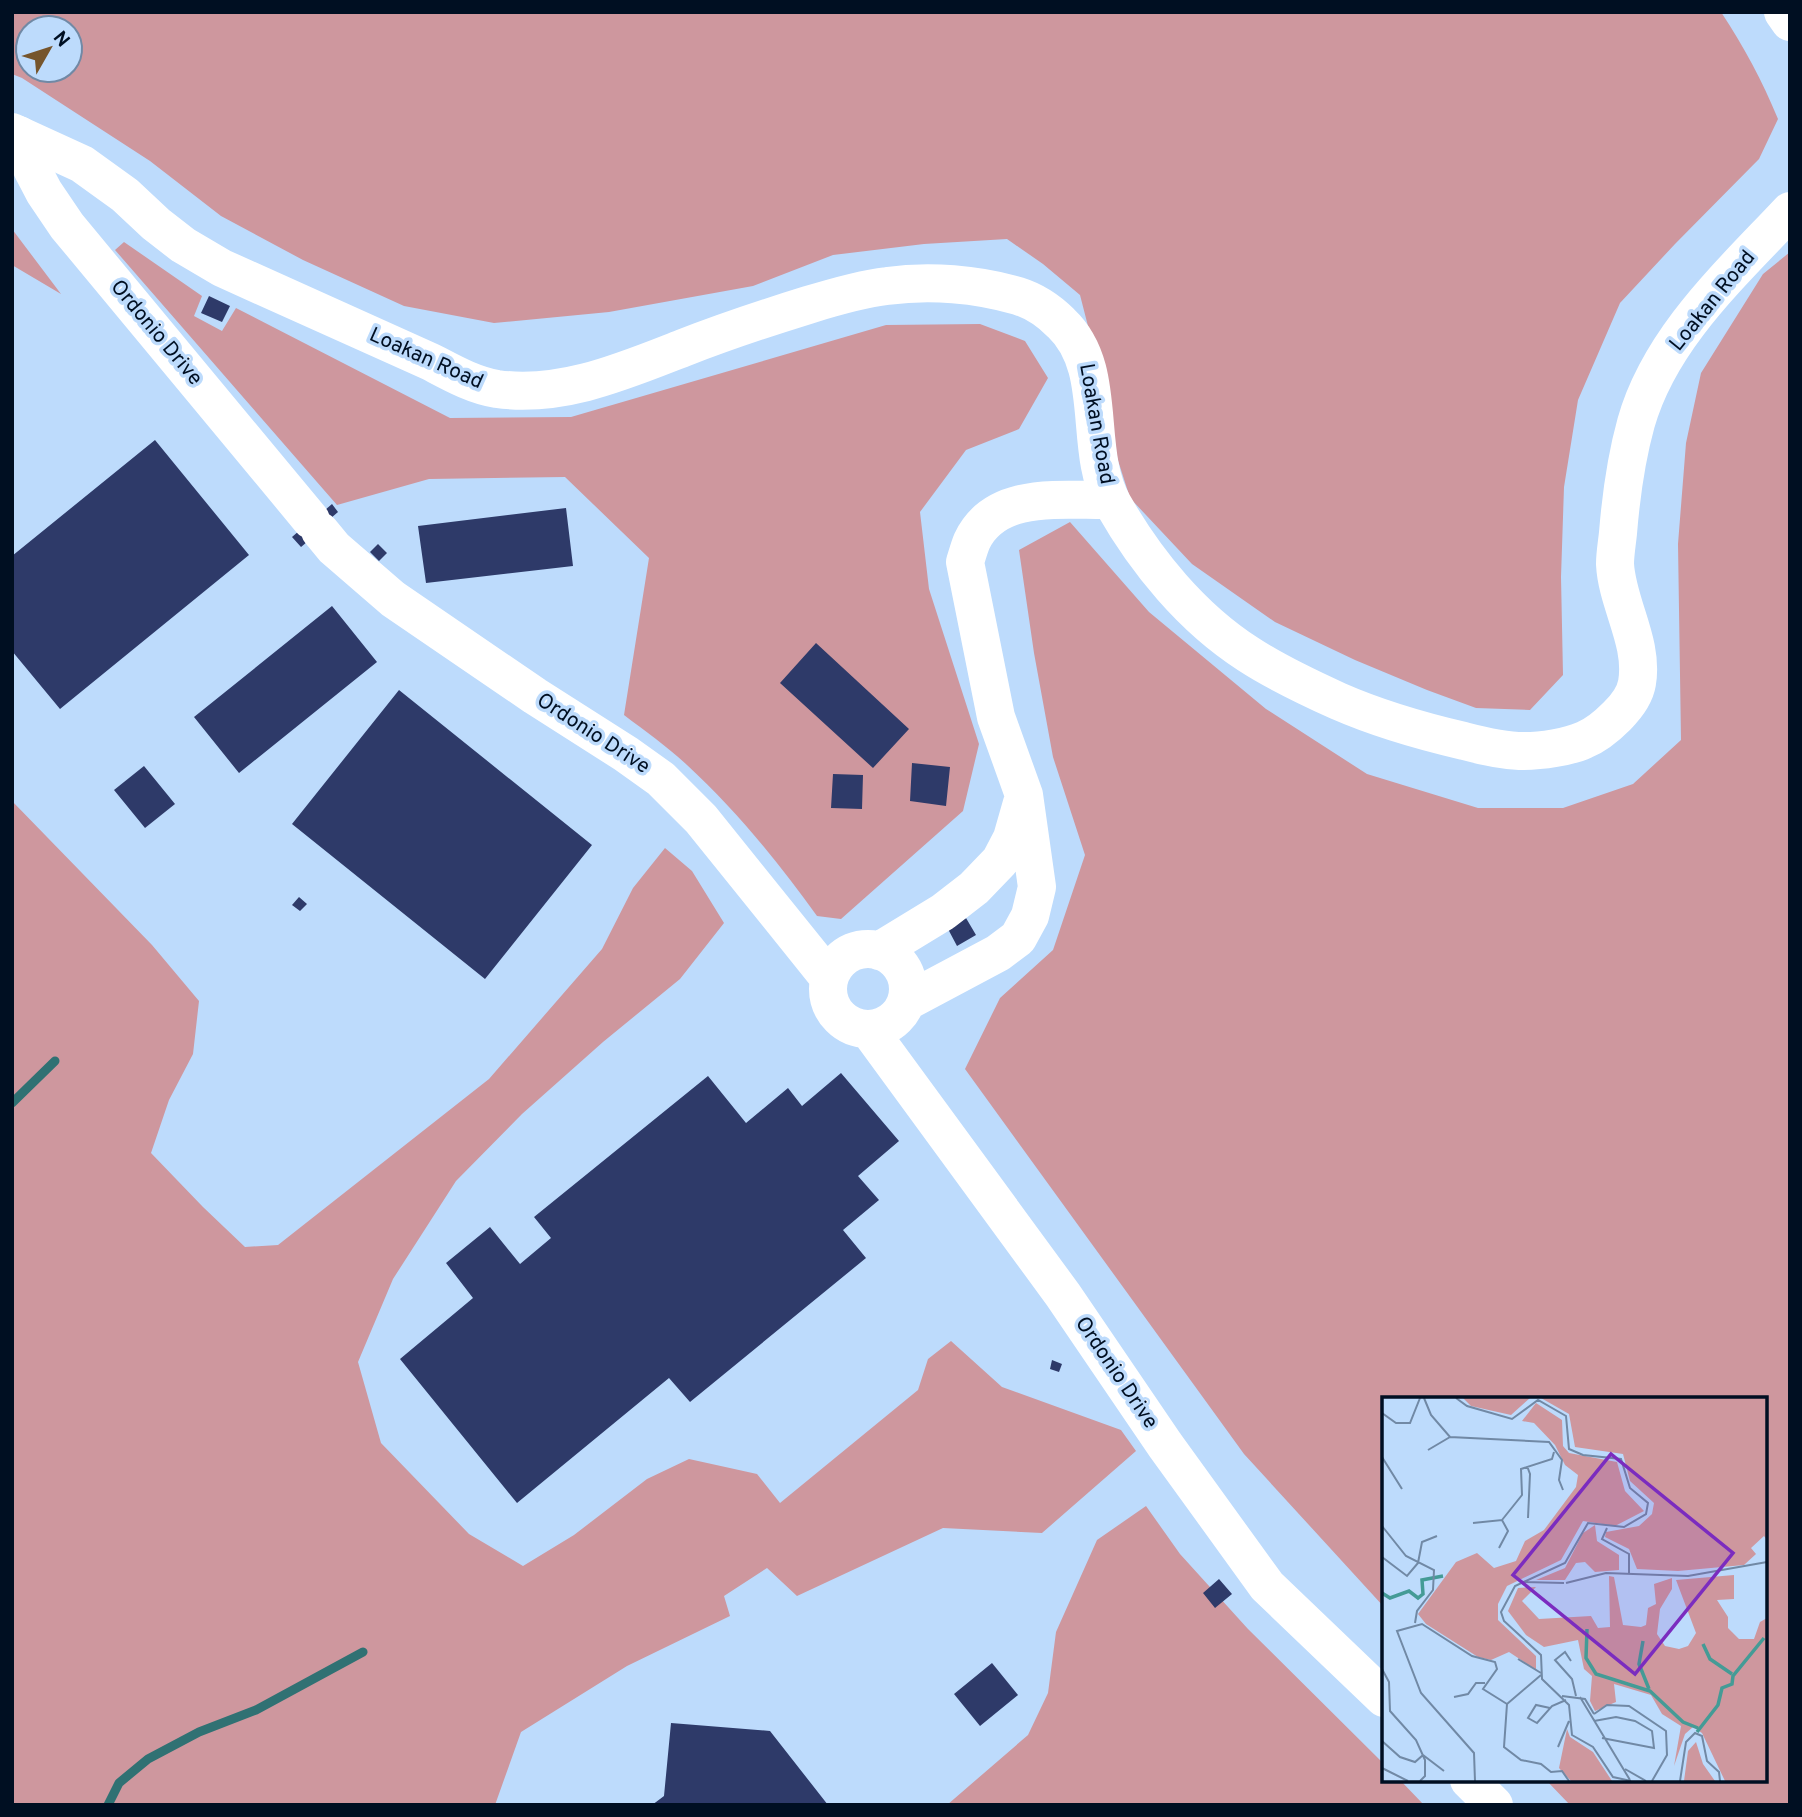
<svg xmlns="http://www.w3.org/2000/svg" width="1802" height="1817" viewBox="0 0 1802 1817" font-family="Overpass,sans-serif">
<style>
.green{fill:#ce979e;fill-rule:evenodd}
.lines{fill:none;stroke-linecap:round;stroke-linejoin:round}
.stream{stroke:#307173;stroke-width:9}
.building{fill:#2e3a69}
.secondary{stroke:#fff;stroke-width:38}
.primary{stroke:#fff;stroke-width:38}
.labels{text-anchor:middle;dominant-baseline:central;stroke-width:7;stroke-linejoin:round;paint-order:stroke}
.street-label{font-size:21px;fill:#000f22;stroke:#bddbfc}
.inset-river{fill:none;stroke:#449b96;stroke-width:3.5}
.inset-road{fill:none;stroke:#7189a5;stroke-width:2}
.view{fill:#7b2cbf;fill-opacity:0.15;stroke:#7b2cbf;stroke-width:3.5}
.inset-edge{fill:none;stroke:#000f22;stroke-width:3.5}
</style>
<rect width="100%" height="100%" fill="#bddbfc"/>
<!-- green -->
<path class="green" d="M12,12H1721C1744,47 1762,80 1778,119L1759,159L1675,244L1620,303L1578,400L1564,487L1561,577L1563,675L1530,710L1476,708L1427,690L1355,660L1275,622L1192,564L1130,498L1106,423L1089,330L1080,295L1043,264L1007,239L924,244L833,255L753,286L609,312L494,323L404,306L303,260L221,216L150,161L22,78L12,74ZM28,28H70V70H28Z
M12,229L61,294L12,265Z
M124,242L202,296L194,316L222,331L236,308L450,418L571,417L886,325L980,324L1025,341L1048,378L1019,429L966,450L920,512L929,589L979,744L963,811L841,919L817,916C778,862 736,810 687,765C668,747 645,731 624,715L649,558L565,477L429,479L337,505L115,250Z
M1790,252V1805H1570L1546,1780H1765V1399H1384V1607L1244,1454L965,1069L1000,998L1053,950L1085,855L1053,757L1034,653L1019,550L1070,522L1149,612L1266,709L1367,774L1478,808H1563L1633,784L1681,740L1678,544L1686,443L1701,373L1763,274Z
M12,801L152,945L199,1001L193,1054L169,1100L151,1153L203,1207L245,1247L278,1245L489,1079L602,949L633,888L665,848L692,871L724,923L680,979L603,1042L522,1114L456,1181L393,1279L358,1362L381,1443L469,1534L523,1566L574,1535L647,1479L689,1459L757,1474L780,1503L918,1390L928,1359L951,1341L1002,1387L1121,1430L1136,1451L1042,1533L943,1528L797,1596L767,1568L724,1596L730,1616L627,1666L521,1732L495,1805H12Z
M1146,1506L1180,1554L1248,1629L1384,1764V1780H1400L1424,1805H947L1028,1735L1048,1693L1056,1632L1097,1540Z"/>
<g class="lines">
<!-- stream -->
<path class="stream" d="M12,1103L55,1061
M108,1805L119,1783L148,1759L199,1732L256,1710L363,1652"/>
</g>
<!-- building -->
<path class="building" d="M209,296L230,306L222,322L201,313Z
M155,440L249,555L60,709L12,651V556Z
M332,504L338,512L331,518L325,510Z
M566,508L573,566L426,583L418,526Z
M323,510L332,521L301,547L292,537Z
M378,544L387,553L379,561L370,552Z
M332,606L377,662L239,773L194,717Z
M816,643L909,729L873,768L780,683Z
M399,690L592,845L485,979L292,824Z
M912,763L950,767L946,806L910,801Z
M144,766L175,804L145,828L114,790Z
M833,774L863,775L862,809L831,808Z
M299,897L307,904L300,911L292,905Z
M966,918L976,935L957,946L948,929Z
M841,1073L899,1141L858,1176L879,1200L843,1230L866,1258L690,1402L669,1378L517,1503L400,1359L473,1298L446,1263L490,1227L520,1264L551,1238L534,1217L708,1076L746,1123L788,1088L802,1106Z
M1052,1360L1062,1364L1059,1372L1050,1369Z
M1219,1579L1232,1594L1215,1608L1203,1593Z
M992,1663L1018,1695L980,1726L954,1694Z
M671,1723L770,1731L828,1805H652L664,1796Z"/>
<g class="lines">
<!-- secondary -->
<path class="secondary" d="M19,135L32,169L44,192L67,226L311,520
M320,531L334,548L393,599L535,696L626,754L661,779L701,819L829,978
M828 989a40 40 0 1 1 80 0a40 40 0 1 1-80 0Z
M879,951L943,912L974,888L1000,861L1012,838L1022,803
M906,1002L998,953L1018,938L1030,916L1037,887L1024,795L996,717L965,562C967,556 969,548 972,541C996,490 1064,501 1110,500
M869,1030L1063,1295L1165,1445L1267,1586L1384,1698
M1469,1780L1494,1805"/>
<!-- primary -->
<path class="primary" d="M1783,12L1790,22
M12,132L82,164L125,195L156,224L183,245L222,268L431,362C452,373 473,385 497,389C562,398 624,371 683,348C724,332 766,318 808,305C834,297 861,289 887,286C930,280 977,284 1018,296C1034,301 1049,311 1061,323C1110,369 1082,449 1113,504C1146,562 1192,618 1248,654C1277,673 1307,687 1338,701C1379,719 1421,731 1464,741C1483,746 1504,751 1524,751C1541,751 1569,747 1584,740C1597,735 1607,726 1617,716C1626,707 1635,695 1637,683C1644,642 1617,604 1615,564C1615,554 1617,543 1618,533C1621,496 1626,459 1636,423C1660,338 1731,274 1790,211"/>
</g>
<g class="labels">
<!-- street labels -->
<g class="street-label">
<text transform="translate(1713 301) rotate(-51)">Loakan Road</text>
<text transform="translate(156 333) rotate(50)">Ordonio Drive</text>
<text transform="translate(426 359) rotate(24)">Loakan Road</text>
<text transform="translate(1096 424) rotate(80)">Loakan Road</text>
<text transform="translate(593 734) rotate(33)">Ordonio Drive</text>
<text transform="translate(1116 1373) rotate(56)">Ordonio Drive</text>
</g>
</g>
<!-- overview -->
<g transform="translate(1382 1397)">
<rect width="385" height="385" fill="#bddbfc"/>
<path d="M81,1H148L129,18L89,9ZM159,1H385V143L382,139L369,151L374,157L362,168L296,174L255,172L247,152L223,140L224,135L257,129L270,117L272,106L248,84L241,57L193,50L187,17ZM154,6L180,23L181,49L187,56L235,65L243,94L262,114L233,129L201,124L179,163L125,189L116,207V223L154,259V273L127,255L109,263L96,260L44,227L36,217L74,165L95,156L112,171L134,164L143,144L162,133L194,90L196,78L183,68L173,48L152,26L140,24ZM213,128L215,144L237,158V173L213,175L203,165L194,166L183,183H154L183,171L201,136ZM352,178V202L335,203L346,220V231L357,242H372L378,225L385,221V384H343L320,336L311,330L303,337L292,369L299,329L280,317L269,298L232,287L234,305L213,314L208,304L210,279L202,272L196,243L162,250L144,238L126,214L136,191L154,190L140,204L157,222L209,219L216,231L228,230L227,179L232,180L241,228L259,230L264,228L266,211L274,207L272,187L290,181V192L278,212L275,237L283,249L297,252L306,249L314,236L294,183ZM185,332L188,340L211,355L230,384H189L177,371ZM314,345L321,367L333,384H302L306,354Z" fill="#ce979e"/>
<path class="inset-river" d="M0,196L8,201L27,194L36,201L41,197L40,183L61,179M205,232L204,261L214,277L268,294L301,325L316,331M261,244L257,267L267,292M321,247L328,262L350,277M315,335L336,308L340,291L350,287L351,279L382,241"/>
<path class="inset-road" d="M42,1L49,18L68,40L167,45L180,63L177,83L181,93M74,1L85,9L130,22L156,3L184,19L187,52L201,58L239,62L248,91L266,106L264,117L242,130L206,126L183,166L133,189L119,215L122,224L159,258L160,282L187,308L190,338L211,350L231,380L249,384M0,16L14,26H28L38,1M46,53L68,40M0,60L20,92M145,69L148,77L146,121M120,123L140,98L139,72L170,62L172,55M91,126L120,123L126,134L117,151M0,129L24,159L52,173L51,193L35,214L33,226M225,131L220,142L247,157V176M0,160L25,179L36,166L40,145L55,139M141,185L182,186M184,186L224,176L306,179L385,165M136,262L159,276M189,264L183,255L173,263L190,282L194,299M0,272L7,285L8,314L34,343L43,363V379L38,384M180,299L203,302L212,317M72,300L86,297L94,286H103M198,300L248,383M125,307L122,350L139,363L159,367L169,375L180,374L187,384M125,307L159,278M168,311L154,308L146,321L155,326L170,309L184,303M212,317L225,308L247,309L284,334L285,358L270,384M212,324L234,320L253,324L270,334L272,351L220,341M0,344L18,360L33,365L41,358L62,374M176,350L187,324M0,371L26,384M243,372L264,384M93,384L92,356L39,296L15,234L40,227L90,259L113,265L115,272L101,292L125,307M298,384L304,345L313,336L320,339L325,364L337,375L338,384"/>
<path class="view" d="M229,57L351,156L253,277L131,178Z"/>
<rect width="385" height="385" class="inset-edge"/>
</g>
<!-- border -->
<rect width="1802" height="1817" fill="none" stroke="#000f22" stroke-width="28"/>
<!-- north arrow -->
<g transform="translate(49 49) rotate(51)"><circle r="33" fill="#bddbfc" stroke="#7189a5" stroke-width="2"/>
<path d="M0-5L12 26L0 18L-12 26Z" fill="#76552c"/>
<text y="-10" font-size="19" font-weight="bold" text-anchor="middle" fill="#000f22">N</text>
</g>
</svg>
